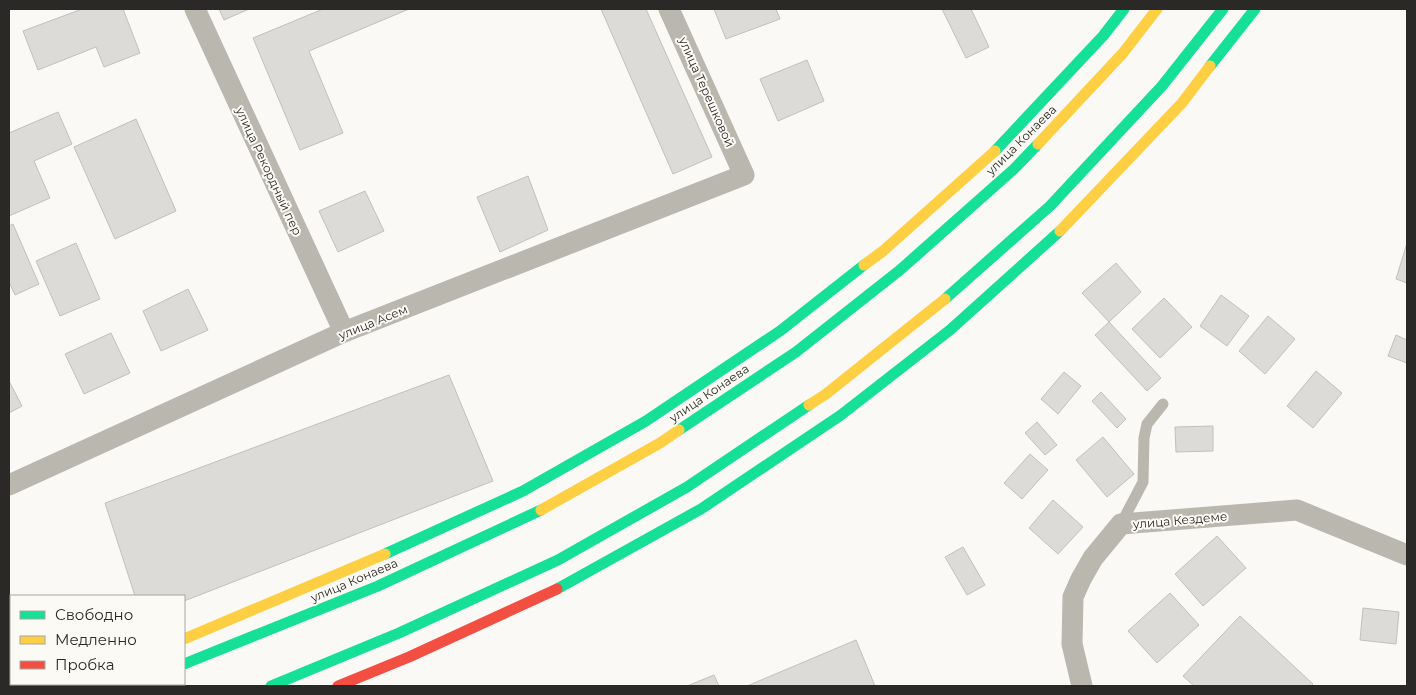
<svg xmlns="http://www.w3.org/2000/svg" width="1416" height="695" viewBox="0 0 1416 695" font-family="Montserrat,sans-serif">
<style>
.building{fill:#dcdbd8;stroke:#c1c0be}
.lines{fill:none;stroke-linecap:round;stroke-linejoin:round}
.lane{stroke:#bab7af;stroke-width:11}
.street{stroke:#bab7af;stroke-width:21}
.fast{stroke:#16e098;stroke-width:11}
.slow{stroke:#ffcf43;stroke-width:11}
.jam{stroke:#f24e42;stroke-width:11}
.labels{text-anchor:middle;dominant-baseline:central;stroke-width:4;stroke-linejoin:round;paint-order:stroke}
.street-label{font-size:12px;fill:#2a2927;stroke:#fcfaf4}
</style>
<rect width="100%" height="100%" fill="#faf9f6"/>
<!-- building -->
<path class="building" d="M82,9H123L140,53L104,67L96,47L38,70L23,31Z
M219,9H249L224,20Z
M323,9H409L309,51L343,133L300,150L253,38Z
M601,9H646L712,157L673,174Z
M714,9H776L780,19L726,39Z
M942,9H971L989,47L966,58Z
M807,60L824,101L778,121L760,79Z
M58,112L72,144L34,161L50,198L9,216V133Z
M136,119L176,211L115,239L74,147Z
M528,176L548,230L500,252L477,197Z
M365,191L384,231L338,252L319,211Z
M13,224L39,284L15,295L9,282V226Z
M76,243L100,299L60,316L36,261Z
M1407,243V283L1396,279Z
M1116,263L1141,292L1109,322L1082,293Z
M188,289L208,330L161,351L143,311Z
M1221,295L1249,316L1227,346L1200,326Z
M1164,298L1192,327L1160,358L1132,329Z
M1268,316L1295,339L1265,374L1239,351Z
M1109,322L1161,378L1147,391L1095,335Z
M111,333L130,373L84,394L65,354Z
M1396,335L1407,340V363L1388,356Z
M1316,371L1342,393L1313,428L1287,406Z
M1064,372L1081,386L1058,414L1041,399Z
M449,375L493,481L184,601V596H135L105,503Z
M9,381L22,406L9,413Z
M1101,392L1126,419L1117,428L1092,401Z
M1037,422L1057,445L1045,455L1025,433Z
M1213,426V451L1176,452L1175,427Z
M1103,437L1134,474L1107,497L1076,460Z
M1030,454L1048,470L1022,499L1004,483Z
M1053,500L1083,527L1058,554L1029,528Z
M1217,536L1246,568L1203,606L1175,574Z
M963,547L985,585L967,595L945,557Z
M1170,593L1199,625L1157,663L1128,631Z
M1363,608L1399,612L1396,644L1360,640Z
M1240,616L1313,684L1311,686H1194L1183,676Z
M856,640L875,686H747Z
M714,675L719,686H687Z"/>
<g class="lines">
<!-- lane -->
<path class="lane" d="M1121,524L1143,482L1144,438L1147,424L1163,404"/>
<!-- street -->
<path class="street" d="M195,9L344,332
M9,485L344,332L744,175L669,9
M1082,686L1072,644L1073,597L1081,579L1093,558L1121,524L1297,510L1407,555"/>
<!-- fast -->
<path class="fast" d="M1210,66L1255,9
M995,151L1103,36L1124,9
M945,299L1050,206L1162,86L1223,9
M679,430L796,352L900,270L1014,169L1038,144
M385,554L523,491L646,421L780,331L864,265
M557,589L701,509L841,415L950,330L1060,231
M184,664L378,586L541,510
M69,686L75,684
M271,686L399,633L558,560L687,487L809,405"/>
<!-- slow -->
<path class="slow" d="M1038,144L1123,53L1157,9
M1060,231L1182,103L1210,66
M864,265L883,251L995,151
M809,405L826,394L945,299
M541,510L660,443L679,430
M184,639L385,554"/>
<!-- jam -->
<path class="jam" d="M130,686L136,684
M338,686L409,657L557,589"/>
</g>
<g class="labels">
<!-- street labels -->
<g class="street-label">
<text transform="translate(707 92) rotate(66)">улица Терешковой</text>
<text transform="translate(1021 140) rotate(-45)">улица Конаева</text>
<text transform="translate(269 171) rotate(65)">улица Рекордный пер</text>
<text transform="translate(373 322) rotate(-22)">улица Асем</text>
<text transform="translate(709 393) rotate(-34)">улица Конаева</text>
<text transform="translate(1180 520) rotate(-5)">улица Кездеме</text>
<text transform="translate(354 580) rotate(-23)">улица Конаева</text>
</g>
</g>
<!-- border -->
<rect width="1416" height="695" fill="none" stroke="#2a2927" stroke-width="20"/>
<!-- legend -->
<rect x="10" y="595" width="175" height="90" fill="#fcfaf4" stroke="#a8a6a2"/>
<rect x="20" y="611" width="25" height="8" fill="#16e098" stroke="#a8a6a2"/>
<text x="55" y="620" font-size="15" fill="#2a2927">Свободно</text>
<rect x="20" y="636" width="25" height="8" fill="#ffcf43" stroke="#a8a6a2"/>
<text x="55" y="645" font-size="15" fill="#2a2927">Медленно</text>
<rect x="20" y="661" width="25" height="8" fill="#f24e42" stroke="#a8a6a2"/>
<text x="55" y="670" font-size="15" fill="#2a2927">Пробка</text>
</svg>
